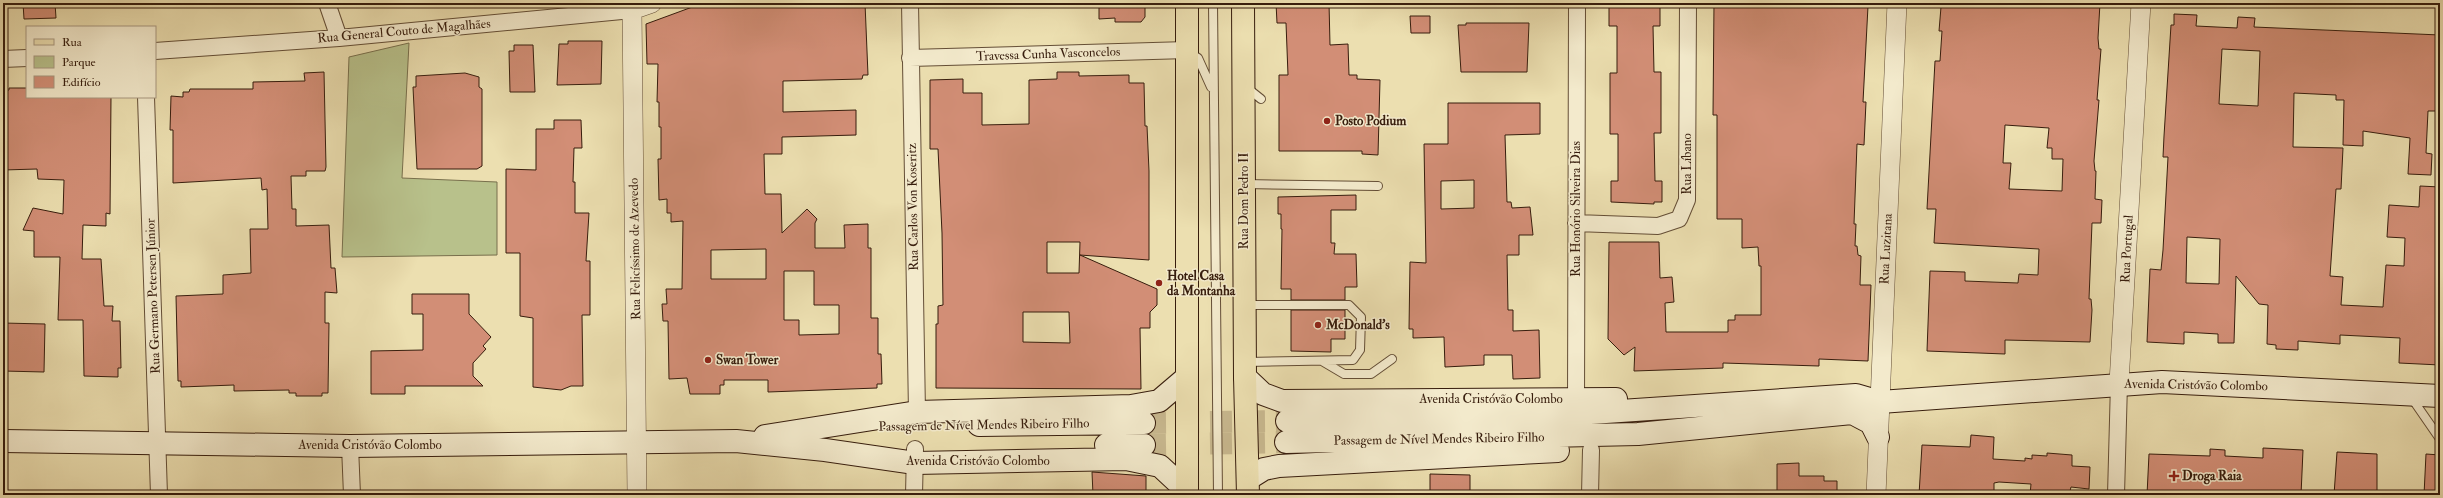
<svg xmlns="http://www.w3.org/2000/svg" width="2443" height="498" viewBox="0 0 2443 498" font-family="'IM FELL Double Pica',serif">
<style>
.green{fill:#b8c18b;stroke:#786f4c}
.building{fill:#d28e76;stroke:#371d0d;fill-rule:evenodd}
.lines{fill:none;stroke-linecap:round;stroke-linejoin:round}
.secondary-tunnel{stroke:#c8b88f;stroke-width:22;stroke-dasharray:22 11;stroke-linecap:butt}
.service-casing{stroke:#644e36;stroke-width:10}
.minor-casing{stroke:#644e36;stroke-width:18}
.tertiary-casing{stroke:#644e36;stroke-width:20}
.secondary-casing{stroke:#371d0d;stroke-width:24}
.primary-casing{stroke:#371d0d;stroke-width:24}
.service{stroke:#f3eacc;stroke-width:8}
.minor{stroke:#f3eacc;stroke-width:16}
.tertiary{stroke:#f3eacc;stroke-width:19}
.secondary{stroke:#f3eacc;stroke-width:22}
.primary{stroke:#ecdfb0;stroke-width:22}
.poi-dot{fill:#8f2418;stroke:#f3eacc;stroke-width:1.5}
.labels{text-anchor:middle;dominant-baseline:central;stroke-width:3;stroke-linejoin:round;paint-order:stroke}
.street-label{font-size:13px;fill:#371d0d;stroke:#f3eacc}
.poi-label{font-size:13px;font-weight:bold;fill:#371d0d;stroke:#f3eacc;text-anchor:start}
</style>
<rect width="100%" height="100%" fill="#ecdfb0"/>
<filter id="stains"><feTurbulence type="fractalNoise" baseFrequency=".005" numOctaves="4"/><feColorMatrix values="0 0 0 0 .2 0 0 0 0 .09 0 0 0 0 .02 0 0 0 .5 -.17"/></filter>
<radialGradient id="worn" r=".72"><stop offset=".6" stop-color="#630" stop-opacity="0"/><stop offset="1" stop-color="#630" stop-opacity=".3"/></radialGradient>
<!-- green -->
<path class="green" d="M409,43L402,178L497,182V255L342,257L349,57Z"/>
<!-- building -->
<path class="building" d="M23,3H55L56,18L24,19Z
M705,3H865L868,75H863L862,79L783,81V112L856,110V135L782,137V154H764L765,194H781L782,233L807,209L817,219L815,223V248H845L844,225L868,224V248H871V318H878V354H881L882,384H877V388L768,392V380H724V385H720V394H690L687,378L669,379L668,321H663L662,304H667L666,289H682L683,221L671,222V213H667V199L659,200L658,159H661V127H659V102H657L658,64H647L646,24L695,6H705ZM766,249V279H711V250ZM784,271H814V305H839V334L799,335V320H784Z
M1099,3H1145V17L1141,22H1115V18L1099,19Z
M1276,3H1329L1330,45L1348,44L1349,75H1357V79L1380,80L1378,155L1362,154V151H1279V75H1288L1286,23H1277Z
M1617,3L1660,4V26H1653L1654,72H1661V133H1654L1655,181H1662V202H1654V204L1611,202V181H1618V134H1610V73H1617V26H1609V5Z
M1714,3L1868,6L1863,102H1866L1864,145L1857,144L1854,224H1856L1855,246H1857L1858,255L1861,256L1860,285H1871L1868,361L1819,359V366L1723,363V368L1634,371L1635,347L1624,355L1608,339L1609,242H1659L1660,278L1672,277L1674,302L1665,303L1666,332H1728V320H1735V315H1761V266H1759L1758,247L1742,248V219H1717V115H1713Z
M1944,3H2100L2098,38L2099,49H2101L2097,100H2099L2094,161L2095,171H2096L2095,199L2102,200L2101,223H2092L2089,299H2091L2092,310L2090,342L2005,340V354L1927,351L1930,271L1965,272V281L2018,283L2019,274L2038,275L2039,249L1934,243L1936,209H1927L1935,61H1940L1942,31H1939L1941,7H1943ZM2005,125L2049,128L2047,148H2052V159H2063L2062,191L2009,189L2011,163H2003Z
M2174,14L2197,15L2196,26L2237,28L2238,17L2255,18L2254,27L2440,35V111H2428L2426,153L2432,154L2431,175L2408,174L2410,138L2363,131V146L2343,145L2344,100H2336V95L2294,93L2293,147L2343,148L2341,189H2336L2330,276L2343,277L2341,305L2383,307L2386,265L2404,266L2405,238L2387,237L2389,205L2419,207L2420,186L2440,187V365L2399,363L2400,338L2340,335V344L2298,341V350L2276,349V345L2267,344L2268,305L2259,304L2236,276L2234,343H2218V334L2184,332V344L2147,342L2150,269L2161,270L2163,250L2168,157H2163L2164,136L2171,25H2174ZM2222,49L2260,51L2258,106L2219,104ZM2187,237L2220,239L2219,284L2186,283Z
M1410,16H1430V33H1411Z
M1466,23H1529L1527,72H1461L1458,25H1466Z
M568,41H602L601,84L557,85L559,44H568Z
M514,45H533L535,92H510L509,51H514Z
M324,72L326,167L325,171H306V176H291L292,209H296V226L329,225L331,268H335L337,293L325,292V323H329L328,393H322V396H296V393H289V390L234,391V385L181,387V381H178L176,296L223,294V275L251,273L250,229H268L267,189L262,190L261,178L173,183V130H170L171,96L183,97V92H189L190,89H253V82L305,81L304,73Z
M1057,72H1079V76L1129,75V83H1144L1145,126H1147L1149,171V260L1080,255L1157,289V305L1150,312V328H1140L1141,389L936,388V324H938V306L943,305L942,233L938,149H930V80L963,79V93H982V125L1029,124V80L1057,79ZM1047,242H1080L1079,273H1047ZM1023,312H1069L1070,343L1023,342Z
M465,73L479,77V87L482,89V166L477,169H417L413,87H416V76Z
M9,88H27V97H111L110,214L106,213V226L83,225L82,259H101L104,306H113L112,321H120L121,368H118V377L84,376L83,320H58L60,257H34V231L23,230L33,208L63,214L64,180L38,179L37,169L3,170V91L9,90Z
M1448,103H1540V134L1505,135L1507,202H1511L1512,208L1530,207L1533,235H1519V255H1507L1508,310H1513V331L1539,330L1540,378L1513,379L1512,355H1484V365L1445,367L1444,337L1413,338V329H1409L1410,262L1426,263L1424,144H1448ZM1474,180V208L1441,209V181Z
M554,120H581L582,148H574L573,182H575V213H589L586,261H590V315H582L583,386H571L561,390L533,387V318L520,316V253H506V169L536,170V129H554Z
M1356,195V210H1331V243H1335L1334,254H1356L1357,287H1345V300H1291V289H1281L1282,229H1281V214H1278V197Z
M412,294H469V314L491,337L483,346L486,349L473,363V376L483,386H405V394H371V351L423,350V314H412Z
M1291,310H1345V339H1331V352L1291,351Z
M3,323L45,324L44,372L3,371Z
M1971,435L1994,437L1993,459L2025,461V458L2032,459V455L2047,456V453L2072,455V466L2090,467L2089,489L2071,487L2069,495H2030L2031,484L1999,482L1994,483V495H1919L1922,445L1970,447Z
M2263,448L2303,450L2301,495H2147L2149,454L2210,456V449L2225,450V456L2263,458Z
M2337,452L2377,454V495H2334Z
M2426,454L2440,455V495H2424Z
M1799,463V476H1824V481H1837V495H1777V464Z
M1092,472L1146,476V495H1093Z
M1430,474L1470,475V495H1430Z"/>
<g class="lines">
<!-- secondary-tunnel -->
<path class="secondary-tunnel" d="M1144,423L1287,421
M1144,445L1286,442"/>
<defs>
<path id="service" d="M1213,3L1218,495
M1189,52L1198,58L1211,87
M1246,87L1261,99
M1245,184L1378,186
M1246,305H1349L1361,317L1360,350L1353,360L1246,362
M1322,361L1344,374H1371L1392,359
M2411,397L2440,439"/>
<path id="minor" d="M327,3L339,38
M910,3L917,412
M155,51L339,38L632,10L630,3
M910,58L1187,50
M3,59L27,58
M146,97L159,495
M1576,223L1658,226L1679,219L1687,200L1688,3
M1576,409L1577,3
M350,446L352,495
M914,495L915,449
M1590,495L1591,450
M2116,495L2119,383"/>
<path id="tertiary" d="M2119,383L2141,3
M637,495L632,10L652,3
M1876,495L1897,3"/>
<path id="secondary" d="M1245,377L1263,394L1282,401L1616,399
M1852,413L1871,423L1878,437
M1287,421L1576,414L1856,395L1880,402
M979,425L1144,423
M765,436L917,412L1131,406L1159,401L1186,378
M3,441L350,446L736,441L825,450L915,463L1126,459L1160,466L1187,491
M1286,442L1638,434L1852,413L1880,402L2162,382L2440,396
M1106,445H1144
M1248,479L1264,469L1279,466L1558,451"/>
<path id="primary" d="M1187,3V495
M1243,3L1245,377L1248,495"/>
</defs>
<!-- service casing -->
<use href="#service" class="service-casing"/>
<!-- minor casing -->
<use href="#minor" class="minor-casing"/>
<!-- tertiary casing -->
<use href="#tertiary" class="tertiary-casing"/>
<!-- secondary casing -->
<use href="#secondary" class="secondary-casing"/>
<!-- primary casing -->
<use href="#primary" class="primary-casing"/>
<!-- service -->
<use href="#service" class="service"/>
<!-- minor -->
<use href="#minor" class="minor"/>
<!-- tertiary -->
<use href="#tertiary" class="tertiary"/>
<!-- secondary -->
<use href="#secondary" class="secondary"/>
<!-- primary -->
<use href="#primary" class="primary"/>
</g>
<!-- markers -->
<g class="poi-dot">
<circle cx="1327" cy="121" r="4"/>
<circle cx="1159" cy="283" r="4"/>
<circle cx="1318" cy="325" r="4"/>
<circle cx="708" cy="360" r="4"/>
<path d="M2172 470h4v4h4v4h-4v4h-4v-4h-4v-4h4z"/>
</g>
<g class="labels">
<!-- street labels -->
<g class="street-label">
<text transform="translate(404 31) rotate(-5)">Rua General Couto de Magalhães</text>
<text transform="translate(1048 54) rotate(-2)">Travessa Cunha Vasconcelos</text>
<text transform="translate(1687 164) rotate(-90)">Rua Líbano</text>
<text transform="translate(1244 201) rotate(-90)">Rua Dom Pedro II</text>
<text transform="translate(913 207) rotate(-91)">Rua Carlos Von Koseritz</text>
<text transform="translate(1576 209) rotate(-90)">Rua Honório Silveira Dias</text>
<text transform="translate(635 249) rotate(-91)">Rua Felicíssimo de Azevedo</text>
<text transform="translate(1886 249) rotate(-87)">Rua Luzitana</text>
<text transform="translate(2127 249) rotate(-87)">Rua Portugal</text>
<text transform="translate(153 296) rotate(-92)">Rua Germano Petersen Júnior</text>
<text transform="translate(2196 385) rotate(1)">Avenida Cristóvão Colombo</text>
<text x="1491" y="399">Avenida Cristóvão Colombo</text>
<text transform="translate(984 425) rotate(-1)">Passagem de Nível Mendes Ribeiro Filho</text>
<text transform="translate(1439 439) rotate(-1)">Passagem de Nível Mendes Ribeiro Filho</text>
<text x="370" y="445">Avenida Cristóvão Colombo</text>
<text x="978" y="461">Avenida Cristóvão Colombo</text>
</g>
<!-- poi labels -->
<g class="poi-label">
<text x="1335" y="121">Posto Podium</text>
<text x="1167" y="276">Hotel Casa<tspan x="1167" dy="15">da Montanha</tspan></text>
<text x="1326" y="325">McDonald's</text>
<text x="716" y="360">Swan Tower</text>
<text x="2182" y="476">Droga Raia</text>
</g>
</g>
<!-- margin -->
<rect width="2443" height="498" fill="none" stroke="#ecdfb0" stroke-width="16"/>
<rect x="4" y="4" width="2435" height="490" fill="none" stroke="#371d0d" stroke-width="2"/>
<rect x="8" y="8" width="2427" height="482" fill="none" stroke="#371d0d"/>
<!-- legend -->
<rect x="26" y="26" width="130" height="72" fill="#f3eacc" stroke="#a89880"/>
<rect x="34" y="39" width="20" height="6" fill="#ecdfb0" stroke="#a89880"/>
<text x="62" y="46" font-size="12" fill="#371d0d">Rua</text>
<rect x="34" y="56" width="20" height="12" fill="#b8c18b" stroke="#a89880"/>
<text x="62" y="66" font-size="12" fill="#371d0d">Parque</text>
<rect x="34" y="76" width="20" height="12" fill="#d28e76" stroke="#a89880"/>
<text x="62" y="86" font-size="12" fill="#371d0d">Edifício</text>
<rect width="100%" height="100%" filter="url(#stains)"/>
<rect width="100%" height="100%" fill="url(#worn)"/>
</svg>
